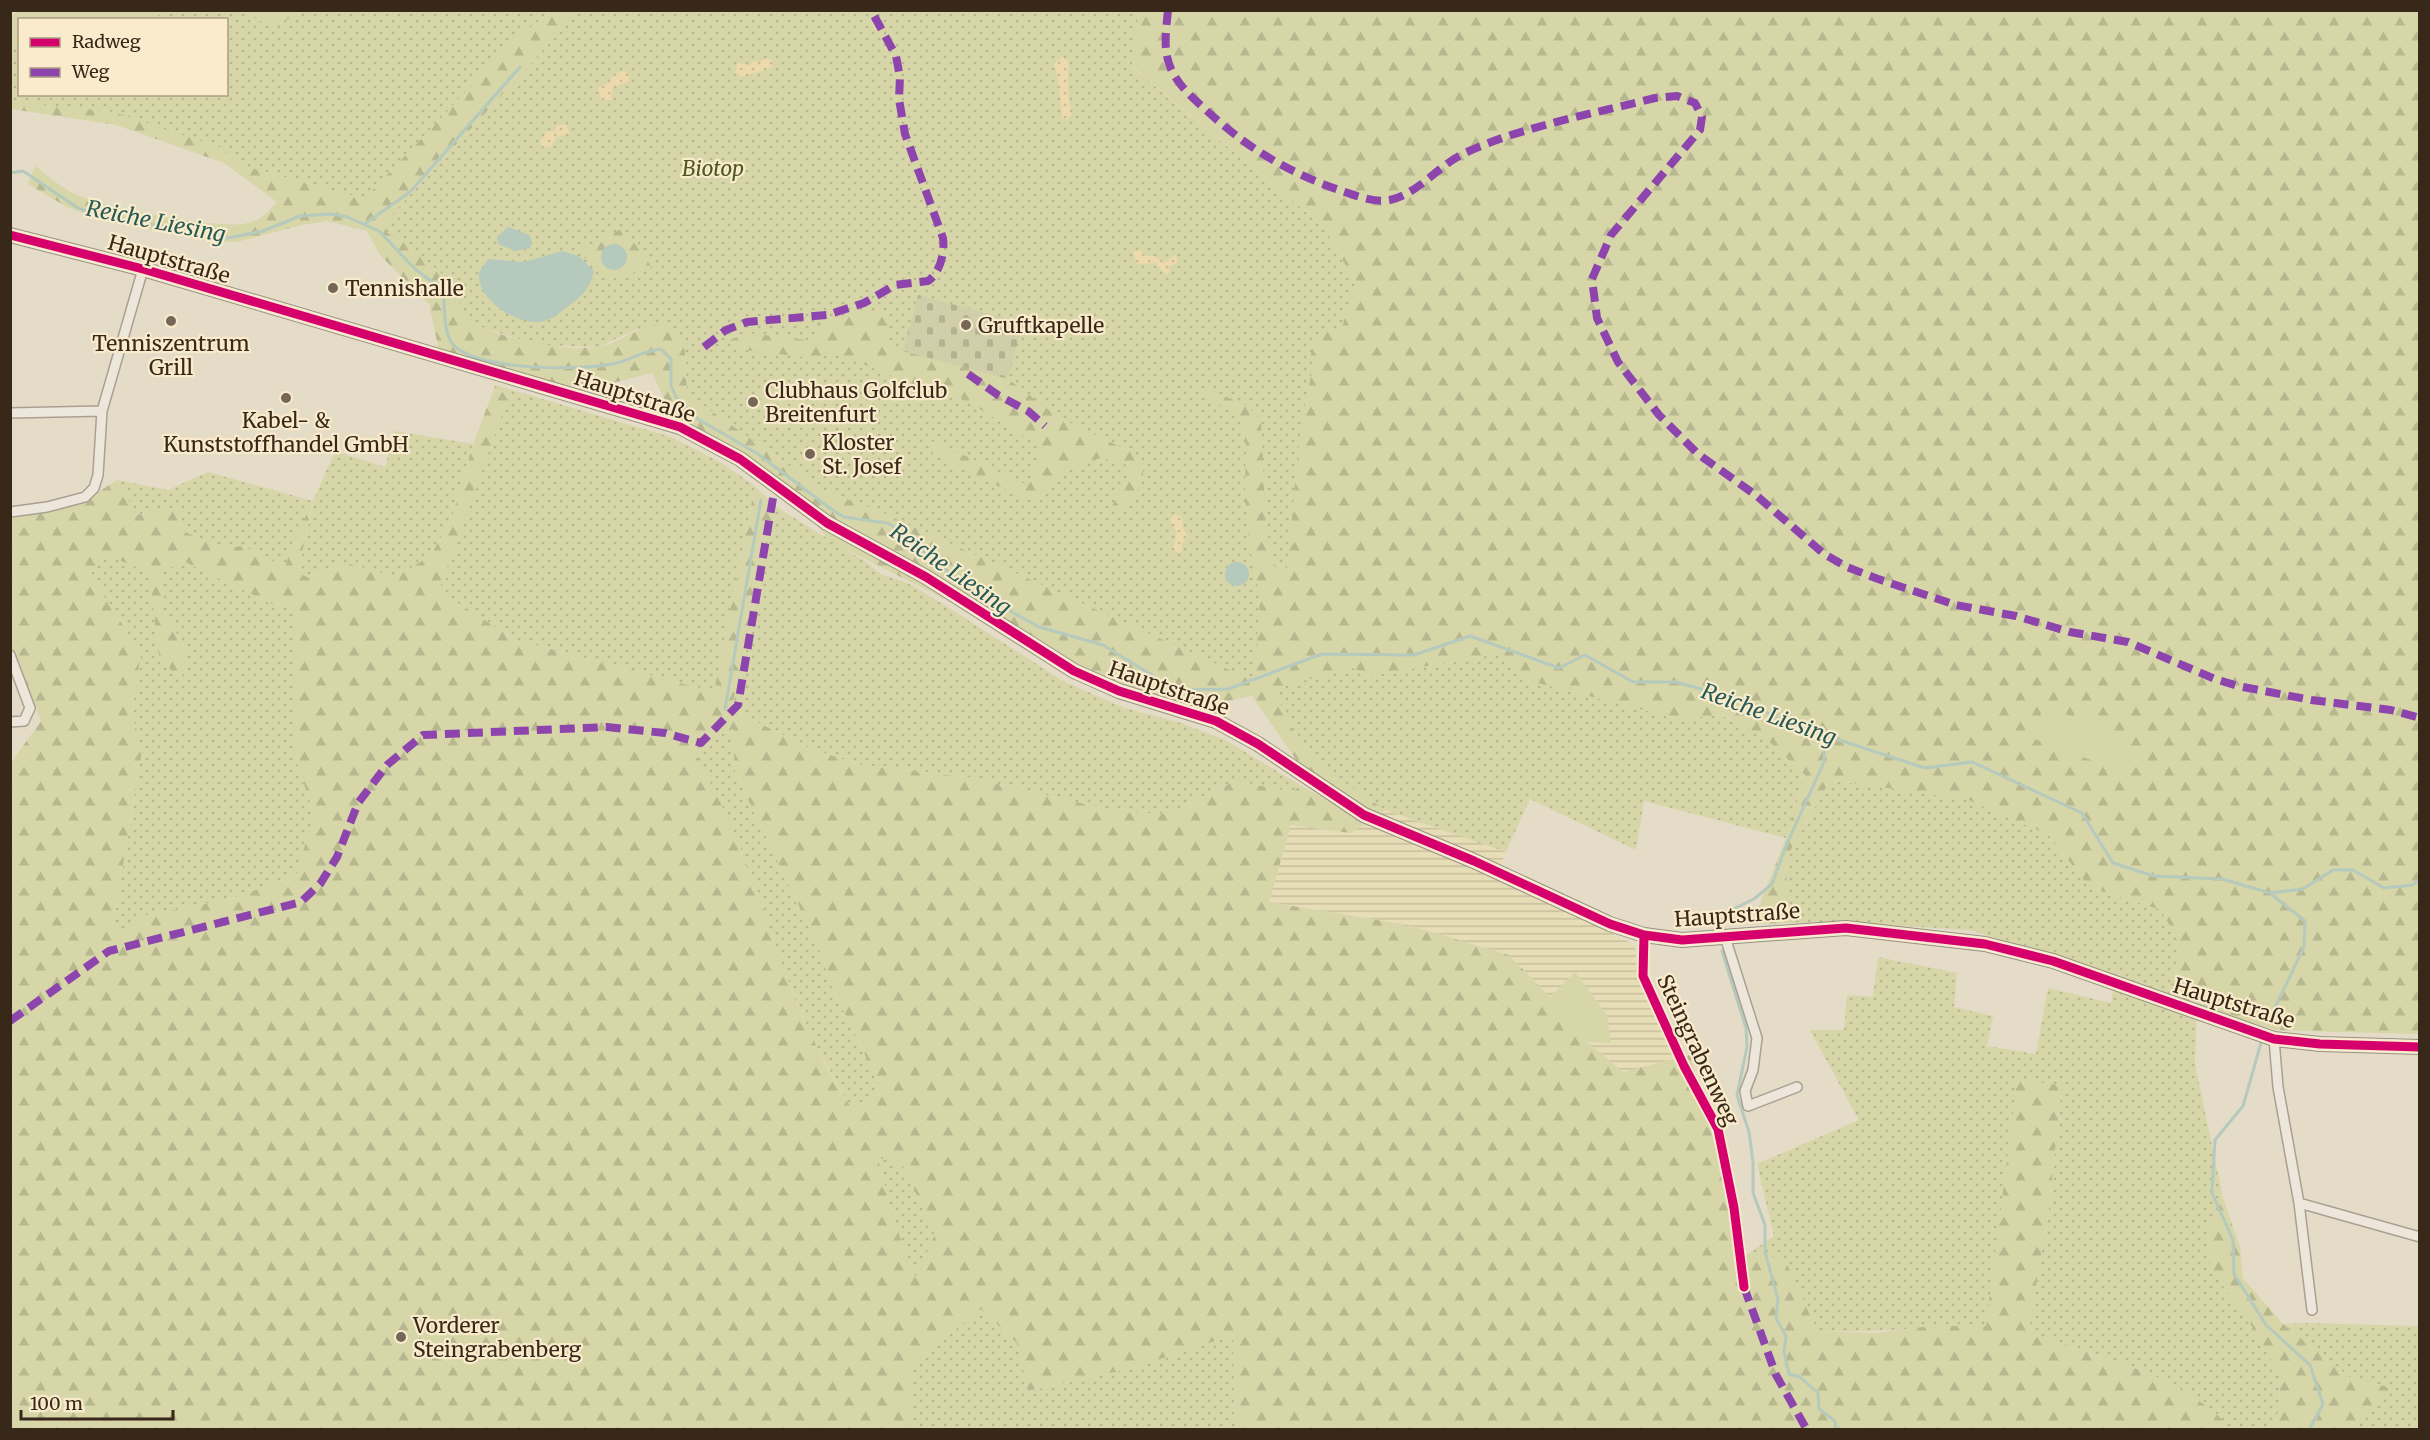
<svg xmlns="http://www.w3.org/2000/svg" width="2430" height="1440" viewBox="0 0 2430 1440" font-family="Merriweather,serif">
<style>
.farmland{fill:url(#farmland-rules)}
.grass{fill:url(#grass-dots)}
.forest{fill:url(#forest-firs);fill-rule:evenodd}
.sand{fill:url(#sand-dots)}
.cemetery{fill:url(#cemetery-stones)}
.pitch{fill:#d6d6a8}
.water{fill:#b5cabd}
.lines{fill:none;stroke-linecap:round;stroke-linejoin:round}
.stream{stroke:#b5cabd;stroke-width:3}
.street-casing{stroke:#aaa092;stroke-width:12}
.secondary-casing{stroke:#999082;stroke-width:16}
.street{stroke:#ece6db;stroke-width:9}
.secondary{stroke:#ece6db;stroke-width:14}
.quiet{stroke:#8e44ad;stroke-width:8;stroke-dasharray:15 8;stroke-linecap:butt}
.cycleway-casing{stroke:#f9ebcb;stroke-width:13}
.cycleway{stroke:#d6006c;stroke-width:9}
.poi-dot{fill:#756757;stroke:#f9ebcb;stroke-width:2}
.labels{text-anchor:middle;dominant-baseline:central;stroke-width:4.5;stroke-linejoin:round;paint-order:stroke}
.park-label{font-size:21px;font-style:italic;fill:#4a571e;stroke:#f9ebcb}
.street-label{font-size:21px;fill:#38281a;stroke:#f9ebcb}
.poi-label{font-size:21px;fill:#38281a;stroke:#f9ebcb;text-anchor:start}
.water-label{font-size:22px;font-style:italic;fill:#275a56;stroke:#f9ebcb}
</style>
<defs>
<pattern id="farmland-rules" width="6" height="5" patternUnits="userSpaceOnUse" patternTransform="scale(1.5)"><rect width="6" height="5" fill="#e7ddb6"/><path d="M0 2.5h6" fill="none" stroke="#c7be9c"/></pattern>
<pattern id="grass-dots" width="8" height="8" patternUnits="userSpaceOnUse" patternTransform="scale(1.5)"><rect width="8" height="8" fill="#d6d6a8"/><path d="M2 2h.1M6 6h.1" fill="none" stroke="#b8b890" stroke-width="1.8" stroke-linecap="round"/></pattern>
<pattern id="forest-firs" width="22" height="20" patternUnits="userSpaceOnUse" patternTransform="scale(1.5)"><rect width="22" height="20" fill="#d6d6a8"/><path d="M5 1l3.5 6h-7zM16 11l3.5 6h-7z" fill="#b8b890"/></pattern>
<pattern id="sand-dots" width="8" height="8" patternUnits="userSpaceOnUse" patternTransform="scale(1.5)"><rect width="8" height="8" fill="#ecd9ac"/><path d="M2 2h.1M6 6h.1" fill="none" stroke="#cbba93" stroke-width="1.8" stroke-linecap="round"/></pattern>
<pattern id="cemetery-stones" width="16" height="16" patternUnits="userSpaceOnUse" patternTransform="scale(1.5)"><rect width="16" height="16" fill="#d0cfa9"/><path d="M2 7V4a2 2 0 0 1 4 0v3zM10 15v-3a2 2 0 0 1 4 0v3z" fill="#b3b291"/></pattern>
</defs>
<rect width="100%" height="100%" fill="#e5dcc8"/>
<!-- farmland -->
<path class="farmland" d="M1385,810L1506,852L1500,868L1564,909L1635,945L1637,972L1675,1059L1623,1072L1587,1042L1550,997L1509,955L1408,925L1269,902L1291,825L1350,833Z"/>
<!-- grass -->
<path class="grass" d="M166,10L237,11L271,25L300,14L296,11H552L517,38L364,199L238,164L219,147L11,101L10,45L19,43L20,94H226V20L152,19Z
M579,11H1141L1137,23L1132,67L1324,227L1356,284L1340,333L1290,593L1260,604L1255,682L883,513L823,490L687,394L685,352L637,329L599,347L537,345L469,323L386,232L387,220Z
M495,385L671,437L720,462L755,486L714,692L516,640L438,591L509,395L494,389Z
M395,431L473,444L452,517L431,555L403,573L391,576L347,563L306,577L298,573L313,504L293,542L285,568L243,546L221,548L184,532L176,508L137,515L117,480L168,490L208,472L313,501L335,451L385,467Z
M775,506L866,562L881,574L908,583L946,606L1063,681L1125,708L1181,723L1225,740L1300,785L1293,792L1235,781L1168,814L1119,812L973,778L861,765L811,749L731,709L762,586Z
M106,555L153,573L152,599L187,672L183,660L185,647L161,608L162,573L181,560L274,605L296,603V760L314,814L296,876L230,899L144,916L128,933L112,932L142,751L132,712L141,653L90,575Z
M1498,654L1523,679L1679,719L1721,715L1765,738L1805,775L1786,838L1644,801L1636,850L1530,799L1506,852L1385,810L1325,770L1289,725L1274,688L1353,668L1368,676Z
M733,729L735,772L819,948L832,987L882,1090L851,1109L813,1040L691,745Z
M1830,780L1966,799L2049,835L2089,887L2161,910L2181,946L2169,994L2419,1034L2277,1030L2197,1006L2195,1064L2223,1198L2210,1225L2212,1271L2247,1318L2280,1375L2279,1408L2274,1429H2231C2186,1375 2093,1355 2028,1332L2048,1216L2062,1085L2017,1081L1987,1326C1929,1326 1875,1333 1817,1331L1784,1257L1745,1256L1774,1236L1757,1164L1859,1120L1810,1030H1844L1847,995L1873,997L1878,957L1957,973L1954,1007L1993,1016L1987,1046L2036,1054L2048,988L2111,1003L2115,977L1970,930L1834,922L1784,923L1788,855Z
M878,1157L902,1164L935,1234L916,1279L893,1219Z
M981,1309L1017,1343L1029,1391L1133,1368L1233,1335L1235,1429H910V1366Z
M2304,1323L2419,1326V1429H2347L2389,1387L2352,1379L2283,1324Z"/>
<!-- forest -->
<path class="forest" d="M18,11V10L166,11L152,19L20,20L19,43L11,45V17Z
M237,11H296L300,15L271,25Z
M552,11H579L387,220L386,232L411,247L462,291L458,312C481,336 564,352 597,347C622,344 638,322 667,325L680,336L685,352L687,394L823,490L883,513L1254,681L1260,599L1250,549L1245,495L1246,447L1243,422L1206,394L1210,390L1246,405L1261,420L1266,528L1275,567L1287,568L1301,423L1313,367L1311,354L1314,336L1329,331L1340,333L1356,284L1324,227L1132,66L1137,23L1141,11H2419V1034L2277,1030L2169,994L2181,946L2161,910L2089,887L2049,835L1966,799L1830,780L1788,855L1784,923L1752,924L1786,838L1805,775L1765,738L1722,715L1679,719L1522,679L1498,654L1368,676L1353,668L1275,688L1289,725L1325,770L1385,810L1375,818L1308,777L1252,696L1188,709L1118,686L829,541L797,499L675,422L652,373L577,392L442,364L429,304L380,255L367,231L327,221L302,225L237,242L206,241L95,218L67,207L28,184L35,166C47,175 59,186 73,193C97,207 215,228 243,224C258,222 268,213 277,202L224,163L116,125L11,109L10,101L114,112L219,147L238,164L364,199L517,38Z
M623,228L652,267C609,283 612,282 578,252Z
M857,312L890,313L889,345L1008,379L1058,417L1131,452L1143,463V480L1125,512L1111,508L1130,472L1124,462L1100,458L1059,473L1040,500H1027L927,452L933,441L1027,485L1038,459L1037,444L960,397L917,386L838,354L812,358L745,350L730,340L747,333L814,341L818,322Z
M494,389L509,395L439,591L516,640L714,692L755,486L775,506L762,586L731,709L811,749L861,765L973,778L1119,812L1168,814L1235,781L1293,792L1300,785L1367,823L1350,833L1291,825L1269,902L1408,925L1509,955L1550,997L1587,1042L1623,1072L1690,1055L1745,1256L1784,1257L1817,1331L1874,1333L1931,1326H1986L2017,1081L2062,1085L2048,1216L2028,1332C2093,1355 2186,1375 2231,1429H1235L1233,1335L1133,1368L1028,1391L1017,1343L981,1309L910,1366V1429L11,1430L10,764L41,721L11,646V515L80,504L117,480L137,515L176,507L185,532L221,548L243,546L285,567L293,542L313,501L298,573L307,577L347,563L391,576L403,573L431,555L452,517L473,444ZM106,555L152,573V599L159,655L177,678L187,672L183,660L185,647L161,608L162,573L181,560L274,605L296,603V760L314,814L296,876L230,899L144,916L128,933L112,931L142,751L132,712L141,653L90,575ZM733,729L735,772L819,948L832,987L882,1090L852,1109C799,1030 774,937 741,849C727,813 708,779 691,745ZM878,1158L902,1164L935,1234L916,1278L893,1219Z
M2223,1198L2240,1247L2243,1278L2283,1324L2352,1379L2389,1387L2387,1397L2347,1429H2274L2279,1408L2280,1375L2247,1318L2212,1271L2206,1240L2210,1225Z"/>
<!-- sand -->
<path class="sand" d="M1062,57L1069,62C1067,74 1068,102 1072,114L1067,120L1063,119C1059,101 1060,80 1054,64Z
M765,58L773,61L771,68L742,77L735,73L738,63L749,65L754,61L760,62Z
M625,71L629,75V81L613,88L611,100H601L598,88L606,84L616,73Z
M557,125H566L570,134L557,137L551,146L543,148L540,143L546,131H555Z
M1139,249L1146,256H1153L1165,262L1176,255L1178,262L1170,266L1169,273L1166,275L1155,263L1137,264L1133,252Z
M1174,514L1182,517L1183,529L1188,536L1182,543V552L1179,553L1173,549L1177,532L1170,521Z"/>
<!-- cemetery -->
<path class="cemetery" d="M918,295L1023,323L1008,379L903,351Z"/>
<!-- pitch -->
<path class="pitch" d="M2044,706L2132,740L2120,771L2032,738Z
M1575,972L1607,1015L1611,1043L1587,1042L1550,997Z"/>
<!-- water -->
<path class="water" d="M508,227L529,235L532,242L530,248L515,251L498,244L497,237Z
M601 257a13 13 0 1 1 26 0a13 13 0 1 1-26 0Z
M562,251L579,256L594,271C590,288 582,297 567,307C558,314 551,321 539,322C516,324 478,300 479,275C480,269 485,264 488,259L524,262Z
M1225 574a12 12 0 1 1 24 0a12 12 0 1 1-24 0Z"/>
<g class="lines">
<!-- stream -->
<path class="stream" d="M10,173L23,171L78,208L95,214L228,238L263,231L300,216L331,214L347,217L379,231L415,269L443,290C445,304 443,327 450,340C466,372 586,371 617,363C633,359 645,350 661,349L671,359V386L676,397L698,419L758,454L831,509L844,517L887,523L899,529L935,562L957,578L979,587L1012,612L1039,627L1103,645L1176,690L1228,689L1322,654L1414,655L1470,636L1559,668L1585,655L1633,682H1676L1747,702L1784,722L1925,768L1972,762L2082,813L2113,863L2154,876L2222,879L2270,893L2303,889L2333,870H2353L2384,888L2412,885L2420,880
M366,223L410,192L520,67
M725,709L761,500
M1718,924L1731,910L1754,899L1772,884L1786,846L1824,762L1825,736
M1722,951L1746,1028L1747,1047L1737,1095L1749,1132L1753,1162V1193L1765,1225V1252L1778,1299L1776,1318L1786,1336L1784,1352L1789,1374L1800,1377L1818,1393L1819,1409L1835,1421L1836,1430
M2269,1020L2304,947L2305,921L2271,894
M2261,1043L2243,1106L2215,1140L2212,1193L2233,1240L2234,1274L2266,1325L2310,1365L2323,1404L2309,1430"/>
<defs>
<path id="street" d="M10,413L102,411
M10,512L47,507L85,497L94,488L98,475L102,411L143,269
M10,655L30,708L24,721L10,722
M1644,935L1643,976L1684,1066L1718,1129L1734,1208L1744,1287
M1725,937L1757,1038L1753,1070L1745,1091L1748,1106L1797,1087
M2274,1039L2278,1087L2299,1203L2312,1310
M2299,1203L2420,1237"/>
<path id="secondary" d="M10,235L143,269L680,427L740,459L827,523L926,577L1074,671L1119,691L1216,721L1258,744L1364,815L1474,861L1610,924L1644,935L1682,940L1846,928L1985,944L2053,961L2274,1039L2320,1044L2420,1047"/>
</defs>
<!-- street casing -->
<use href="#street" class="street-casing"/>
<!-- secondary casing -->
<use href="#secondary" class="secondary-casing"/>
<!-- street -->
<use href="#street" class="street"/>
<!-- secondary -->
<use href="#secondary" class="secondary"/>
<!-- quiet -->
<path class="quiet" d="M1168,10C1166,32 1162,53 1173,73C1181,88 1194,99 1206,110C1247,148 1289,173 1342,191C1357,196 1374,203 1390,200C1420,193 1439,164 1467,152C1521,127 1596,113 1655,98L1677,96L1695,103L1702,117L1700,130L1611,235L1592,279L1597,318L1618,362L1659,415L1698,454L1757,496L1824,554L1847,567L1878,579L1956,605L2016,616L2070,632L2128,642L2215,679L2238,686L2311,700L2391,710L2420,718
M704,347L726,330L747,322L827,315L864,303L895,285L928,281C940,273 945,253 943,238L905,134L899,99L900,77L896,56L871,10
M968,374L998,395L1028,411L1045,426
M10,1021L109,951L301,902L320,884L337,857L358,803L387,765L423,735L607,727L665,733L701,743L738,705L773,498
M1744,1287L1776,1375L1807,1430"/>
<defs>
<path id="cycleway" d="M10,235L143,269L680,427L740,459L827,523L926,577L1074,671L1119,691L1216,721L1258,744L1364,815L1474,861L1610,924L1644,935L1682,940L1846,928L1985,944L2053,961L2274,1039L2320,1044L2420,1047
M1644,935L1643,976L1684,1066L1718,1129L1734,1208L1744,1287"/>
</defs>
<!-- cycleway casing -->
<use href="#cycleway" class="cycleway-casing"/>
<!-- cycleway -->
<use href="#cycleway" class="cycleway"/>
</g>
<!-- markers -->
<g class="poi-dot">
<circle cx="333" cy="288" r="6"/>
<circle cx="171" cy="321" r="6"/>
<circle cx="966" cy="325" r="6"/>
<circle cx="286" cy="398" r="6"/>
<circle cx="753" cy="402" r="6"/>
<circle cx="810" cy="454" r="6"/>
<circle cx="401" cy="1337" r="6"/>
</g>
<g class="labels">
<!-- park labels -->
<g class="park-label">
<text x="713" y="168">Biotop</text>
</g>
<!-- street labels -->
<g class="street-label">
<text transform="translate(169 259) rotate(16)">Hauptstraße</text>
<text transform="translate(635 396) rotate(18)">Hauptstraße</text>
<text transform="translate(1169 688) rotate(19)">Hauptstraße</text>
<text transform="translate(1737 915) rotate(-4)">Hauptstraße</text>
<text transform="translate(2234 1003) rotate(17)">Hauptstraße</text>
<text transform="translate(1698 1050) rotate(65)">Steingrabenweg</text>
</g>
<!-- poi labels -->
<g class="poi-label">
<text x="345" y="288">Tennishalle</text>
<text x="978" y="325">Gruftkapelle</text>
<text x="171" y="343" text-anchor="middle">Tenniszentrum<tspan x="171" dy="24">Grill</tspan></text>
<text x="765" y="390">Clubhaus Golfclub<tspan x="765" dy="24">Breitenfurt</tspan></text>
<text x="286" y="420" text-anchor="middle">Kabel- &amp;<tspan x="286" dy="24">Kunststoffhandel GmbH</tspan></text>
<text x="822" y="442">Kloster<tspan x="822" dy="24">St. Josef</tspan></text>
<text x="413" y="1325">Vorderer<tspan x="413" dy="24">Steingrabenberg</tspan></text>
</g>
<!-- water labels -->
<g class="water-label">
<text transform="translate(156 221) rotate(11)">Reiche Liesing</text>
<text transform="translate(951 569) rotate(35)">Reiche Liesing</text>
<text transform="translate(1769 714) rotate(20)">Reiche Liesing</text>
</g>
</g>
<!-- border -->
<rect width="2430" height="1440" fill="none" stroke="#38281a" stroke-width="24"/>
<!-- legend -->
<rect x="18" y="18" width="210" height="78" fill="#f9ebcb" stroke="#ac9d84" stroke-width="1.5"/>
<rect x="30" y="38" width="30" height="9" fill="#d6006c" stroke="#ac9d84" stroke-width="1.5"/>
<text x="72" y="48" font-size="18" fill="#38281a">Radweg</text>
<rect x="30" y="68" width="30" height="9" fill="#8e44ad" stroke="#ac9d84" stroke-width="1.5"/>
<text x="72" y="78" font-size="18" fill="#38281a">Weg</text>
<!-- scale -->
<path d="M21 1410v9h152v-9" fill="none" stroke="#38281a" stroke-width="3"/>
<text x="30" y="1410" font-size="18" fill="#38281a" stroke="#f9ebcb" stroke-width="4.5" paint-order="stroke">100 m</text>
</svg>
